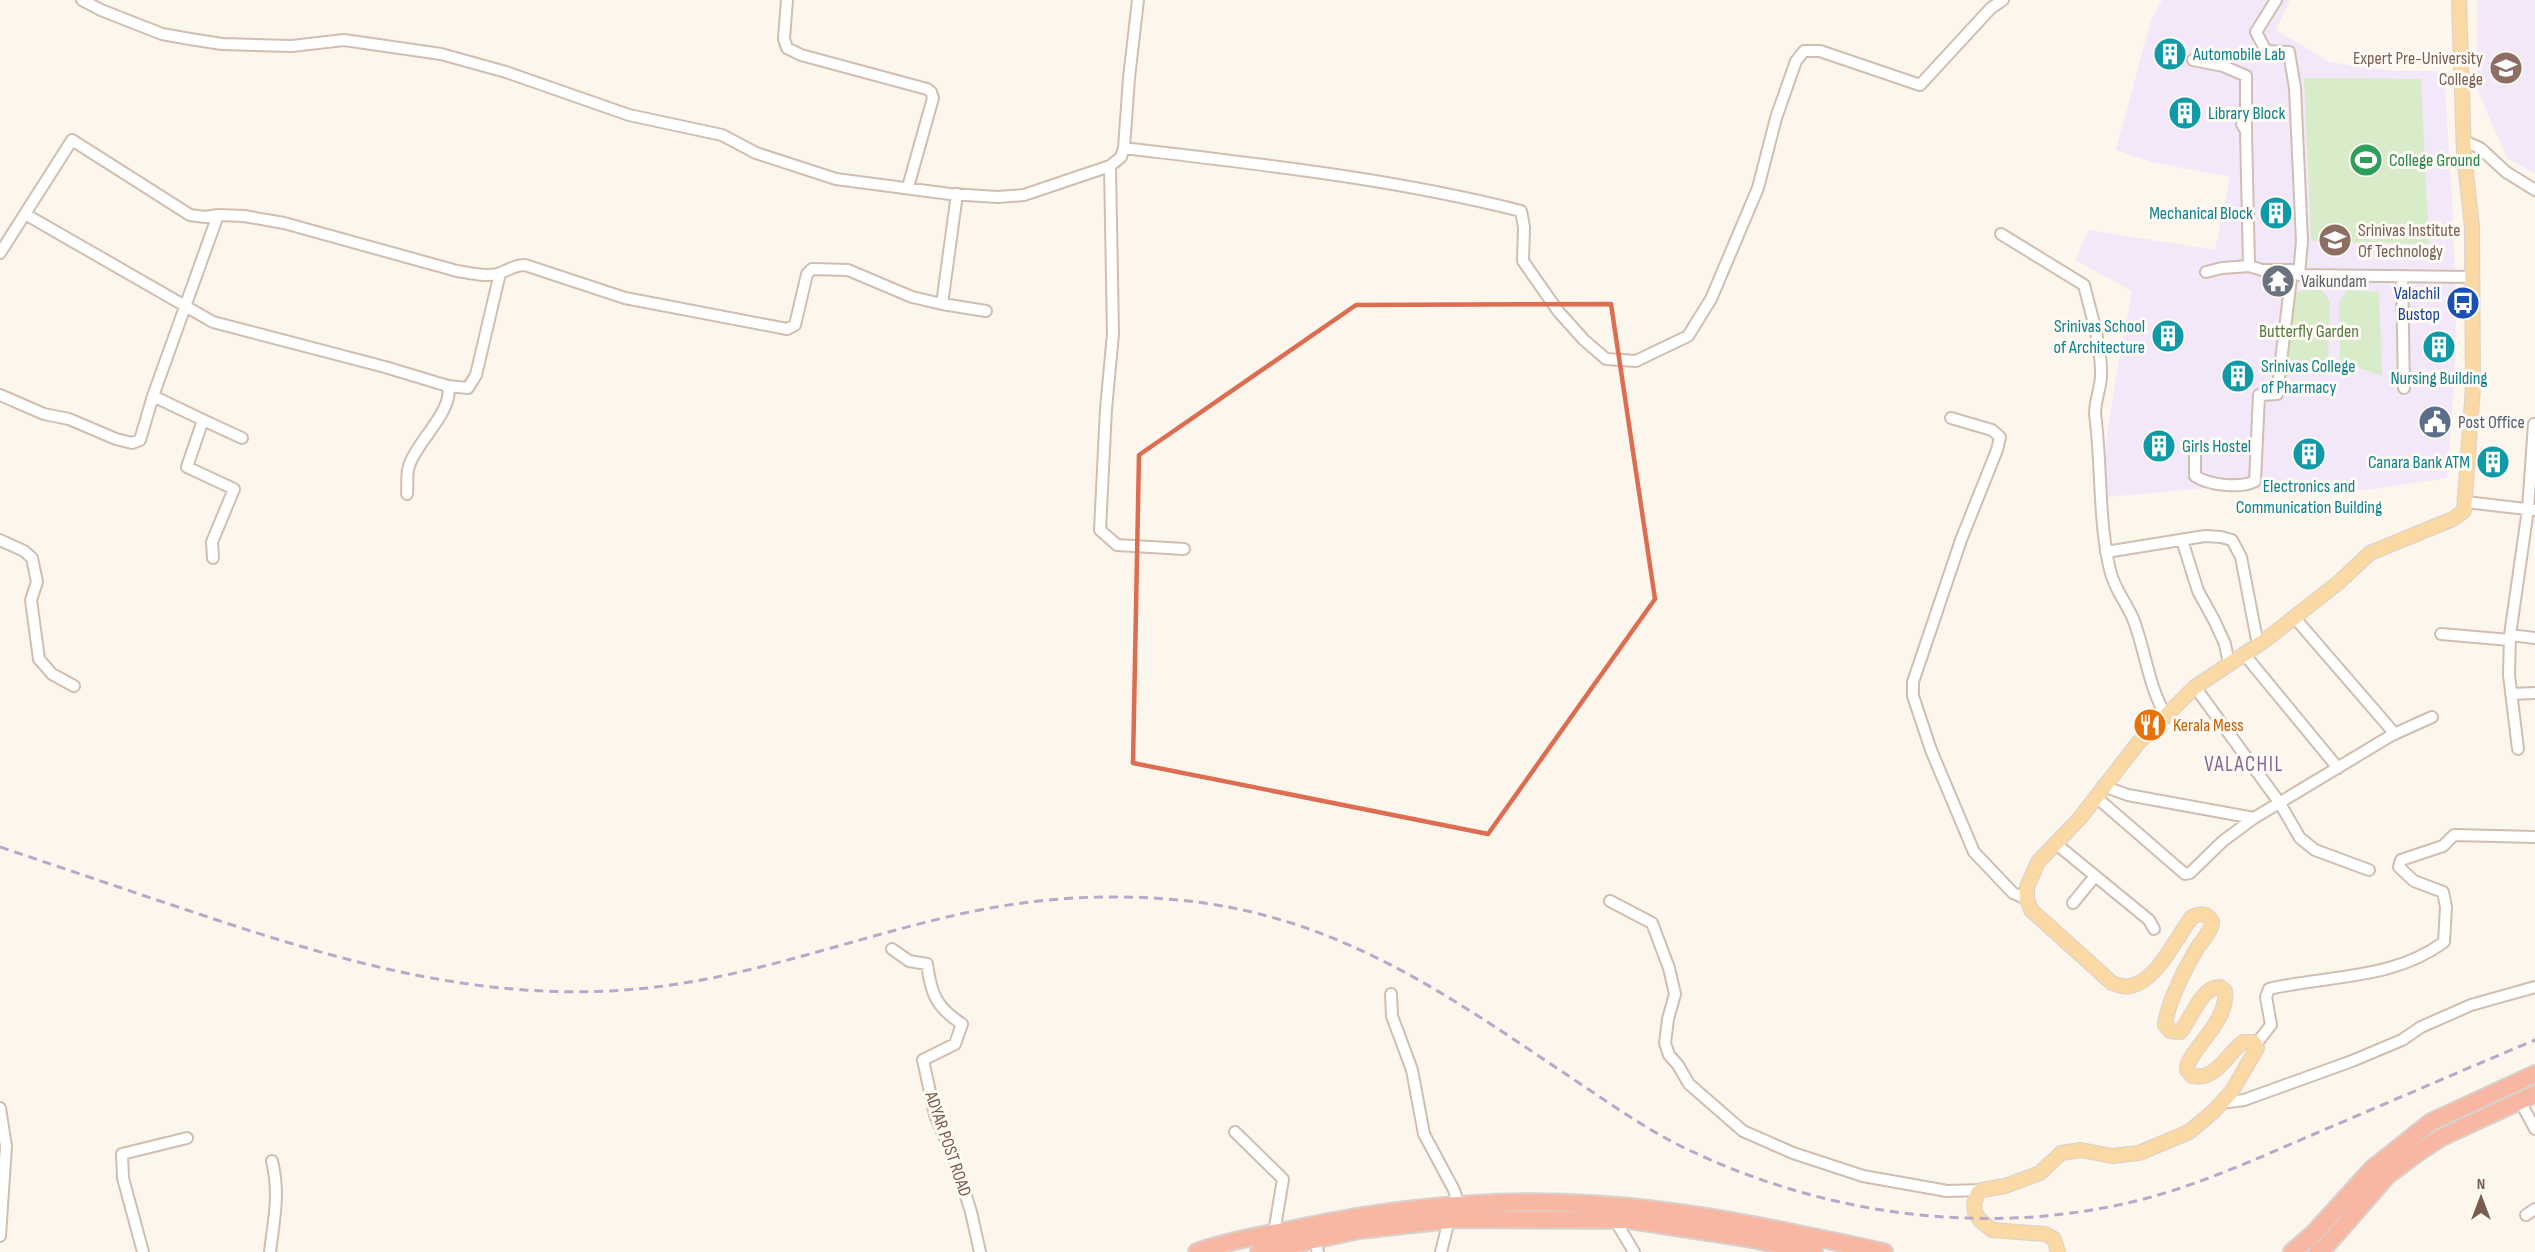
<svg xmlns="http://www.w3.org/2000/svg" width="2535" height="1252" viewBox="0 0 2535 1252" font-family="'Sofia Sans Condensed',sans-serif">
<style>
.education{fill:#f3e8fa}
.green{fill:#d8ecc9}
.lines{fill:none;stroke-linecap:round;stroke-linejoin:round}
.minor-casing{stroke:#d1beb0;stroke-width:14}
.major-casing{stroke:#dad1cd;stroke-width:16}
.highway-casing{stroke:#dad1cd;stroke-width:20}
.minor{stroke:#fff;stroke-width:10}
.major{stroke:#fbd9a5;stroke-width:14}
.highway{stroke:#f7b7a3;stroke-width:16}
.rail{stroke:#b9a8c9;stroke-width:3;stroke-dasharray:9 6;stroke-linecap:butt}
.marked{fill:none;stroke:#dc6d51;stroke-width:4.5;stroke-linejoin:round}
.labels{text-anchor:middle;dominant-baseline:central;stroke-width:6;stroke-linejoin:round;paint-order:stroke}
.culture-label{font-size:18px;fill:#0d838f;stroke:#fffaf3;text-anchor:start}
.education-label{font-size:18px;fill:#785e54;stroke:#fffaf3;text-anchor:end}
.leisure-label{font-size:18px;fill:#27864d;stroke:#fffaf3;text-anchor:start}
.worship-label{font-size:18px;fill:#5b616d;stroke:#fffaf3;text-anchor:start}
.transit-label{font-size:18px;fill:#164399;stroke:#fffaf3;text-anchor:end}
.park-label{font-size:18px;fill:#537a41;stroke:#fffaf3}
.service-label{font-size:18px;fill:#4e5e75;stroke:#fffaf3;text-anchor:start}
.food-label{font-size:18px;fill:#c56008;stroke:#fffaf3;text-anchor:start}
.street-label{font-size:18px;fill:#7a5c4d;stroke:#fffaf3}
.quarter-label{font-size:21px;letter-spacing:1.5px;fill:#846695;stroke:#fffaf3}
</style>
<rect width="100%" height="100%" fill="#fdf6ec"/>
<!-- education -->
<path class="education" d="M2162,0H2290L2276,30L2329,62L2394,71H2438L2445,87L2453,215L2456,308L2455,370L2447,478L2367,490H2269L2216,487L2108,497L2104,459L2114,387L2132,291L2075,260L2089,230L2215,250L2230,177L2151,162L2116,150L2151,20Z
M2477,0H2535V174L2507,158L2477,89Z"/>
<!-- green -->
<path class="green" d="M2304,78L2421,79L2429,244L2311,241Z
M2320,288L2330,301L2328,361L2286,377L2290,293Z
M2347,290L2379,292L2382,376L2340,361L2339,302Z"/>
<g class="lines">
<defs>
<path id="minor" d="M82,0L101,10L162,34L190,39L222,44L292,46L344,40L441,54L506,72L629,115L722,135L756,153L836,179L950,194L998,197L1024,195L1110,166L1121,157L1124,148L1129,78L1138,0
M787,0L784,39L787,48L801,55L927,89L931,92L933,98L908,187
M2276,0L2256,32L2266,51L2289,52L2295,88L2302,241L2299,275
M2193,60L2223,66L2246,76V131
M2242,124L2246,131L2249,266L2262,270H2292
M2464,141L2480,148L2506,172L2535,190
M1124,148C1257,164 1391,178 1521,211L1524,227L1523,261L1558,311L1584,340L1606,359L1636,361L1688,336L1711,299L1758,188L1776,118L1796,61L1804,51H1820L1920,85L1991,8L2003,0
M1110,166L1113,334L1106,409L1100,530L1117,545L1184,549
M25,214L213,322L385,367L448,386C454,411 416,442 409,466C406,474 408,485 407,494
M2001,234L2084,285C2091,313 2102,347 2101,377C2100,390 2095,401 2095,414C2102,466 2098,519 2110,570C2114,590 2129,605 2135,624C2146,655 2149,687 2166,716
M0,253L72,140L190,215L205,217L218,215L244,216L284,223L457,271C470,273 484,277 497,274C508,271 513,265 525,265L625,298L787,329L795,325L807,274L812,269L848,270L912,297L942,304L957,194
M2206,272L2222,268L2249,266
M2402,277L2404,388
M942,304L986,311
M448,386L468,388L476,375L500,273
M0,395L44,414L69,419L116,439L132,443L140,440L153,396
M1951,418L1992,430L2000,437L1997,450L1961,540L1913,682V696L1931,750L1974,852L2013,893L2027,899
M203,420L242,438
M2534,424L2528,509L2510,635L2535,638
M2195,451V476C2209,485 2240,489 2255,481L2259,395L2277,394L2292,270L2299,275L2472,277
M2466,502L2535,510
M0,540L24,551L32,558L37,582L31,600L39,659L52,674L74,686
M2182,540L2198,591L2214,620L2225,644L2229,664
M2106,552L2205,536L2221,537L2232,540L2241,557L2258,645
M213,558L212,542L234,489L187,467L203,420L153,396L218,215
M2294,617L2395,734
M2441,634L2510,640
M2510,635L2509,675L2518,749
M2244,654L2338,768
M2195,687L2279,802L2300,838L2315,850L2369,870
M2511,694L2535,693
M2103,786L2128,795L2254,818
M2096,797L2185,874L2190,873L2223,841L2254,818L2392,735L2432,717
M2055,843L2149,920L2154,929
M1610,901L1652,923L1669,968L1675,994L1668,1019L1665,1043L1669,1055L1678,1065L1689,1084L1743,1131L1793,1153L1863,1176L1947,1191L1982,1190
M2073,903L2095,876
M892,949L909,961L927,964C931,994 936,1007 962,1024L955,1044L923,1060L935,1115L955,1161L971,1212L980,1252
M1391,994L1392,1016L1412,1070L1424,1134L1454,1190L1459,1206
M2256,1044L2271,1025L2266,997L2269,989C2328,975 2393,980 2444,942L2446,907L2443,892L2414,881L2399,867L2401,860L2443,846L2454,835L2535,837
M2520,1101L2535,1129
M2221,1103L2244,1100L2352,1061L2402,1040L2421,1027L2471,1005L2535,987
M0,1108L6,1146L0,1236
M1235,1132L1283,1179L1274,1233
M2526,1215L2535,1209
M1615,1220L1634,1252
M1314,1240L1318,1252
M143,1252L123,1178L122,1154L187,1138
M270,1252C274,1219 280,1194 272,1161
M1441,1252L1449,1220"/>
<path id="major" d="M2058,1252L2054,1239L2045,1234L1992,1230L1980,1220L1975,1212L1974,1204L1978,1193L1982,1190L2005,1186L2040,1173L2061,1153L2081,1150L2112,1156L2139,1153L2189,1132L2214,1111L2232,1091L2257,1048L2253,1042H2243C2226,1055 2216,1081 2192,1076L2187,1070C2186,1052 2229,1023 2225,991L2220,987C2200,987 2192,1019 2180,1032L2170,1031L2165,1025C2168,1001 2184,971 2196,950C2202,940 2212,932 2212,921C2206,913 2201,913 2192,917C2176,937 2158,980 2131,986C2124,988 2118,985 2112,983L2031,910L2027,899V887L2038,862L2080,818L2138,743L2195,687L2264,641L2338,583L2370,553L2453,519L2464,511L2473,387L2472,227L2464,154L2459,0"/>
<path id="highway" d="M1197,1252C1230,1240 1265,1235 1299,1228C1415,1203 1538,1195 1656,1210C1733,1219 1808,1236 1884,1252
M1259,1252L1359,1230L1458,1219L1630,1220L1747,1238L1814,1252
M2292,1252L2314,1233L2373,1168L2431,1122L2535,1074
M2317,1252L2326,1246L2387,1176L2416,1154L2442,1137L2535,1094"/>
</defs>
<!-- minor casing -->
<use href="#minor" class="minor-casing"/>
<!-- major casing -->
<use href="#major" class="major-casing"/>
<!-- highway casing -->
<use href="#highway" class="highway-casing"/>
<!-- minor -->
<use href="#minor" class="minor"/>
<!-- major -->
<use href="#major" class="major"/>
<!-- highway -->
<use href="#highway" class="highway"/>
<!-- rail -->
<path class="rail" d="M0,847C72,871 144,896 217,920C369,970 515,1009 678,984C775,969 868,934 965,913C1035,898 1106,893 1178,900C1342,915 1456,1001 1588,1089C1621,1111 1654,1134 1691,1151C1829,1216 1988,1237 2136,1201C2197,1186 2256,1159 2312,1135C2387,1103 2461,1071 2535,1040"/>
</g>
<!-- marked area -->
<path class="marked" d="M1611,304L1655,599L1488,834L1133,763L1139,455L1356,305Z"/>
<!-- icons -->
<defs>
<symbol id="building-disc" viewBox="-11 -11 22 22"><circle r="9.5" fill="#0f9aa8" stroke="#fffaf3"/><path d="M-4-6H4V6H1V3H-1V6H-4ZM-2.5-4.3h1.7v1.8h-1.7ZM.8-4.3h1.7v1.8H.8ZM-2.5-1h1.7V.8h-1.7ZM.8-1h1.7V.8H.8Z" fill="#fff"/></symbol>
<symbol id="school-disc" viewBox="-11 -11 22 22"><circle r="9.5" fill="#8d6e63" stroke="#fffaf3"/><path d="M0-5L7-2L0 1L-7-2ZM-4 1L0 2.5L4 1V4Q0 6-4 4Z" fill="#fff"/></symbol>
<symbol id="stadium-disc" viewBox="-11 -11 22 22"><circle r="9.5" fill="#2e9e5b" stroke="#fffaf3"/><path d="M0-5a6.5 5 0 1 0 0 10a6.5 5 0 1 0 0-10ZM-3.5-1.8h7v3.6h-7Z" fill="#fff"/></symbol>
<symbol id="university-disc" viewBox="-11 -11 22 22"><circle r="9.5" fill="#8d6e63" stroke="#fffaf3"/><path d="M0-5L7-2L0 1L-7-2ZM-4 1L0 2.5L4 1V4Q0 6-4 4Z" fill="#fff"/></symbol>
<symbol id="temple-disc" viewBox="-11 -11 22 22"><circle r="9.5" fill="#6b7280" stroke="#fffaf3"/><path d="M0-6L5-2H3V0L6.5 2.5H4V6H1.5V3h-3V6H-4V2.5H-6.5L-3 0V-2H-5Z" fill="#fff"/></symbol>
<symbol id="bus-disc" viewBox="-11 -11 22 22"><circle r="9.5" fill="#1a4fb4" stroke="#fffaf3"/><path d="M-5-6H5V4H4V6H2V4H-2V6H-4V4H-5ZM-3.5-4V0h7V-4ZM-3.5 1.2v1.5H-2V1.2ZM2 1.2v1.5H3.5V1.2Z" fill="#fff"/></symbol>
<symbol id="civic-disc" viewBox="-11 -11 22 22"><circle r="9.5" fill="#5c6f8a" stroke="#fffaf3"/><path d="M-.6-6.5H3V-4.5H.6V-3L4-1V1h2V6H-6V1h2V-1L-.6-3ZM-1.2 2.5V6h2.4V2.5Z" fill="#fff"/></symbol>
<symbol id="restaurant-disc" viewBox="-11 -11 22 22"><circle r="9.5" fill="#e8710a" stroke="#fffaf3"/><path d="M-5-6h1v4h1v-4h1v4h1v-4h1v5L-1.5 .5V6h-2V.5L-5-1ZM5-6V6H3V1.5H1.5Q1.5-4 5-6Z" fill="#fff"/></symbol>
</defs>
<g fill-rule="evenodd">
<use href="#building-disc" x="2151" y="35" width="38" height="38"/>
<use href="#school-disc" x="2487" y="49" width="38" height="38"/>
<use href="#building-disc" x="2166" y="94" width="38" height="38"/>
<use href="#stadium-disc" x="2347" y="141" width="38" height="38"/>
<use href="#building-disc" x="2257" y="194" width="38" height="38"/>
<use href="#university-disc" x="2316" y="221" width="38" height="38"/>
<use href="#temple-disc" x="2259" y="262" width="38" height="38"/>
<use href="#bus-disc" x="2444" y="284" width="38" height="38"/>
<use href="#building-disc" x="2149" y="317" width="38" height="38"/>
<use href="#building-disc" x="2420" y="328" width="38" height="38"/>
<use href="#building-disc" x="2219" y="357" width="38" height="38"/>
<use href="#civic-disc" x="2416" y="403" width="38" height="38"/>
<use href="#building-disc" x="2140" y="427" width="38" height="38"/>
<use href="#building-disc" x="2290" y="435" width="38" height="38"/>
<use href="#building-disc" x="2474" y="443" width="38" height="38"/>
<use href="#restaurant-disc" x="2131" y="706" width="38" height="38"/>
</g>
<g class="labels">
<!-- culture labels -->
<g class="culture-label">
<text x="2193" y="54">Automobile Lab</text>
<text x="2208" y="113">Library Block</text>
<text x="2253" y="213" text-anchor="end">Mechanical Block</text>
<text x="2145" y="326" text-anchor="end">Srinivas School<tspan x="2145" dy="21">of Architecture</tspan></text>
<text x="2261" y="366">Srinivas College<tspan x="2261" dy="21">of Pharmacy</tspan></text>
<text x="2439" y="378" text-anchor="middle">Nursing Building</text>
<text x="2182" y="446">Girls Hostel</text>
<text x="2470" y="462" text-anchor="end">Canara Bank ATM</text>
<text x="2309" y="486" text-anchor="middle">Electronics and<tspan x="2309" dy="21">Communication Building</tspan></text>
</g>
<!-- education labels -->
<g class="education-label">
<text x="2483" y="58">Expert Pre-University<tspan x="2483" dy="21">College</tspan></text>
<text x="2358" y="230" text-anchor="start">Srinivas Institute<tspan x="2358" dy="21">Of Technology</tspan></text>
</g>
<!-- leisure labels -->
<g class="leisure-label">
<text x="2389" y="160">College Ground</text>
</g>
<!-- worship labels -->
<g class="worship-label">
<text x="2301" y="281">Vaikundam</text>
</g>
<!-- transit labels -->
<g class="transit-label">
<text x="2440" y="293">Valachil<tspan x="2440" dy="21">Bustop</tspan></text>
</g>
<!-- park labels -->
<g class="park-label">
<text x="2309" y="331">Butterfly Garden</text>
</g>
<!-- service labels -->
<g class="service-label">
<text x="2458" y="422">Post Office</text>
</g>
<!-- food labels -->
<g class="food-label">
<text x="2173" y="725">Kerala Mess</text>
</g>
<!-- street labels -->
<g class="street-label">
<text transform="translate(948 1144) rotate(71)">ADYAR POST ROAD</text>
</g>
<!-- quarter labels -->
<g class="quarter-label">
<text x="2244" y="764">VALACHIL</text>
</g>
</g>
<!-- north arrow -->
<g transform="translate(2481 1198)" stroke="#fffaf3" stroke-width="4.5" paint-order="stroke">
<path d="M0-4.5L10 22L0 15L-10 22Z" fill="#7a5c4d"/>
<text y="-9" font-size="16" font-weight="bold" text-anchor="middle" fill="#7a5c4d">N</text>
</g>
</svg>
